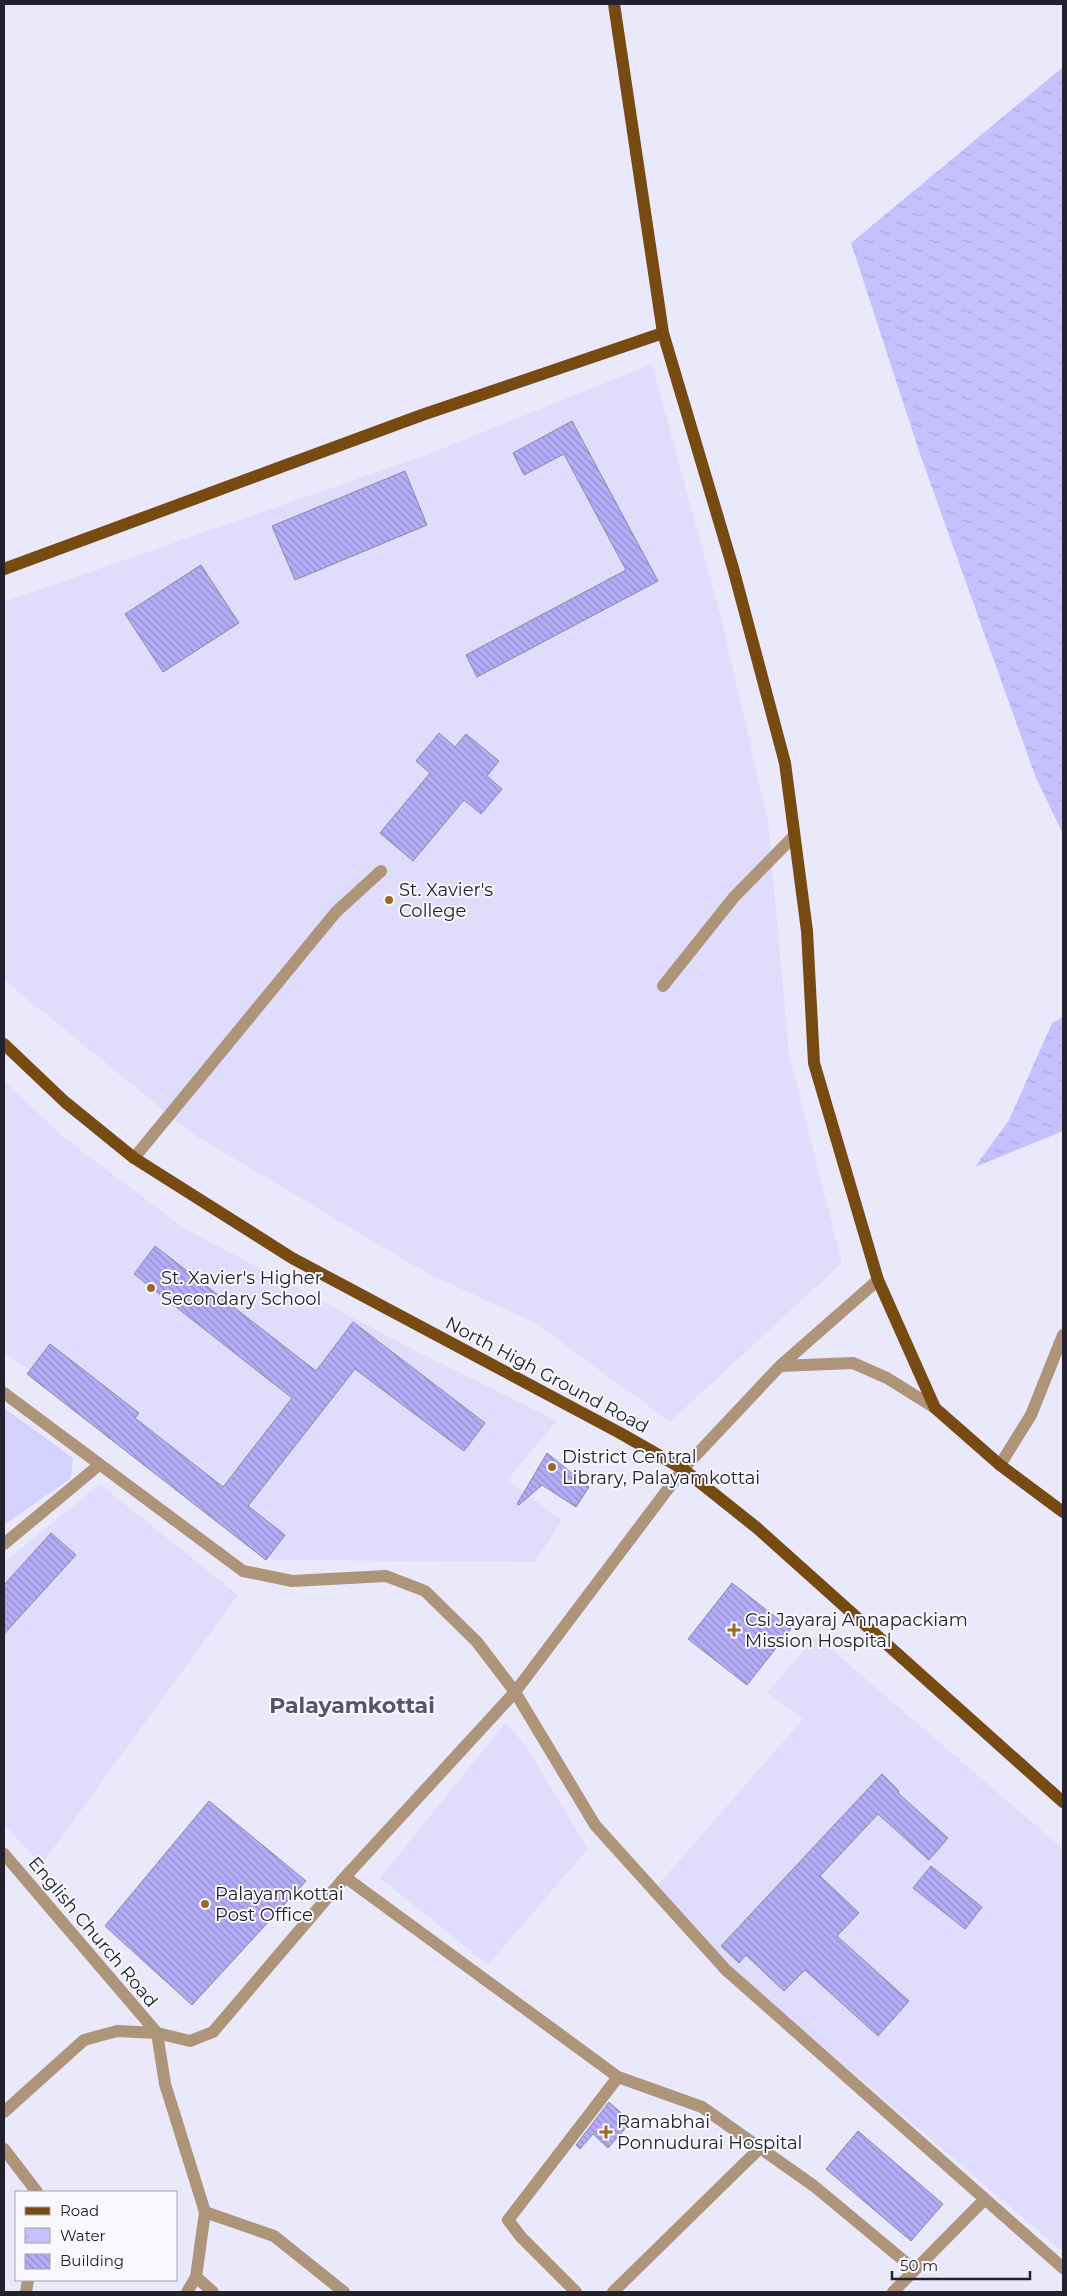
<svg xmlns="http://www.w3.org/2000/svg" width="1067" height="2296" viewBox="0 0 1067 2296" font-family="Montserrat,sans-serif">
<style>
.built{fill:#e0ddfc}
.pitch{fill:#d5d1fd}
.water{fill:url(#water-ripples)}
.building{fill:url(#building-back-hatch);stroke:#8c89a6}
.lines{fill:none;stroke-linecap:round;stroke-linejoin:round}
.minor{stroke:#ae9479;stroke-width:12}
.major{stroke:#774a11;stroke-width:12}
.poi-dot{fill:#a06724;stroke:#f8f8fe;stroke-width:2}
.labels{text-anchor:middle;dominant-baseline:central;stroke-width:4;stroke-linejoin:round;paint-order:stroke}
.poi-label{font-size:18px;fill:#22212d;stroke:#f8f8fe;text-anchor:start}
.street-label{font-size:18px;fill:#22212d;stroke:#f8f8fe}
.district-label{font-size:22px;font-weight:bold;fill:#56536d;stroke:#f8f8fe}
</style>
<defs>
<pattern id="water-ripples" width="26" height="14" patternUnits="userSpaceOnUse" patternTransform="scale(1.25)"><rect width="26" height="14" fill="#c7c0fe"/><path d="M2 4q2-2 4 0t4 0M15 11q2-2 4 0t4 0" fill="none" stroke="#aba5da"/></pattern>
<pattern id="building-back-hatch" width="6" height="6" patternUnits="userSpaceOnUse" patternTransform="scale(1.25)"><rect width="6" height="6" fill="#b5acf8"/><path d="M-1 5l2 2M0 0l6 6M5-1l2 2" fill="none" stroke="#938cc9"/></pattern>
</defs>
<rect width="100%" height="100%" fill="#eae9fc"/>
<!-- built -->
<path class="built" d="M652,364L722,622L768,821L789,1054L842,1263L670,1422L537,1324L425,1272L194,1135L4,980V602L426,455Z
M4,1081L67,1140L184,1228L412,1349L557,1421L507,1480L562,1520L535,1562L273,1560L28,1369L4,1353Z
M100,1484L238,1595L41,1865L4,1824V1562Z
M816,1636L1063,1849V2252L740,1976L658,1885L803,1719L767,1693Z
M506,1722L528,1749L588,1849L488,1965L380,1878Z"/>
<!-- pitch -->
<path class="pitch" d="M4,1408L73,1458L71,1478L4,1525Z"/>
<!-- water -->
<path class="water" d="M1063,67V834L1036,778L920,454L851,243Z
M1063,1017V1131L975,1167L1009,1120L1052,1023Z"/>
<!-- building -->
<path class="building" d="M572,421L658,581L477,677L466,655L626,570L564,454L524,475L513,453Z
M405,471L427,525L295,580L272,526Z
M201,565L239,623L163,672L125,614Z
M439,733L455,747L466,734L499,761L487,776L502,789L481,814L464,800L413,861L380,833L430,773L416,761Z
M155,1246L316,1371L353,1322L485,1423L464,1451L355,1369L248,1506L285,1535L266,1560L27,1374L50,1344L139,1413L135,1418L223,1487L292,1398L134,1274Z
M547,1453L589,1487L576,1507L542,1485L519,1505L517,1504Z
M51,1533L76,1555L4,1634V1585Z
M732,1583L791,1629L747,1685L688,1639Z
M882,1774L899,1791L898,1793L948,1838L929,1860L878,1814L820,1876L859,1913L837,1936L909,2001L878,2036L805,1970L784,1991L746,1955L739,1963L721,1946Z
M209,1801L306,1881L192,2005L105,1926Z
M931,1866L982,1907L965,1929L913,1888Z
M609,2102L631,2122L608,2148L593,2134L580,2149L576,2145Z
M858,2131L943,2204L911,2241L826,2169Z"/>
<g class="lines">
<!-- minor -->
<path class="minor" d="M663,986L734,897L794,836
M134,1158L336,912L381,871
M780,1366L853,1363L887,1378L935,1408
M4,1393L243,1571L292,1581L386,1576L425,1591L477,1642L515,1692L595,1825L726,1970L1063,2268
M1000,1465L1031,1415L1063,1335
M4,1544L99,1465
M4,1854L157,2033
M345,1877L618,2077L702,2107L814,2186L915,2270
M157,2033L165,2084L205,2212L196,2277L187,2292
M4,2112L84,2040L117,2031L157,2033L190,2041L213,2032L345,1877L515,1692L683,1469L780,1366L878,1280
M4,2149L37,2192
M205,2212L274,2236L344,2292
M196,2277L213,2292
M26,2292L28,2280
M576,2292L521,2237L508,2220L618,2077
M613,2292L760,2148
M893,2292L985,2199"/>
<!-- major -->
<path class="major" d="M614,4L663,333L733,568L785,763L807,931L814,1063L878,1280L935,1408L1000,1465L1063,1512
M4,569L422,415L663,333
M4,1044L65,1102L134,1158L292,1258L620,1433L683,1469L757,1528L1063,1802"/>
</g>
<!-- markers -->
<g class="poi-dot">
<circle cx="389" cy="900" r="5"/>
<circle cx="151" cy="1288" r="5"/>
<circle cx="552" cy="1467" r="5"/>
<path d="M731.5 1622.5h5v5h5v5h-5v5h-5v-5h-5v-5h5z"/>
<circle cx="205" cy="1904" r="5"/>
<path d="M603.5 2124.5h5v5h5v5h-5v5h-5v-5h-5v-5h5z"/>
</g>
<g class="labels">
<!-- poi labels -->
<g class="poi-label">
<text x="399" y="890">St. Xavier's<tspan x="399" dy="21">College</tspan></text>
<text x="161" y="1278">St. Xavier's Higher<tspan x="161" dy="21">Secondary School</tspan></text>
<text x="562" y="1457">District Central<tspan x="562" dy="21">Library, Palayamkottai</tspan></text>
<text x="745" y="1620">Csi Jayaraj Annapackiam<tspan x="745" dy="21">Mission Hospital</tspan></text>
<text x="215" y="1894">Palayamkottai<tspan x="215" dy="21">Post Office</tspan></text>
<text x="617" y="2122">Ramabhai<tspan x="617" dy="21">Ponnudurai Hospital</tspan></text>
</g>
<!-- street labels -->
<g class="street-label">
<text transform="translate(547 1375) rotate(28)">North High Ground Road</text>
<text transform="translate(93 1932) rotate(50)">English Church Road</text>
</g>
<!-- district labels -->
<g class="district-label">
<text x="352" y="1705">Palayamkottai</text>
</g>
</g>
<!-- border -->
<rect width="1067" height="2296" fill="none" stroke="#22212d" stroke-width="10"/>
<!-- legend -->
<rect x="15" y="2191" width="162" height="90" fill="#f8f8fe" stroke="#a2a2aa"/>
<rect x="25" y="2207" width="25" height="8" fill="#774a11" stroke="#a2a2aa"/>
<text x="60" y="2216" font-size="15" fill="#22212d">Road</text>
<rect x="25" y="2228" width="25" height="15" fill="url(#water-ripples)" stroke="#a2a2aa"/>
<text x="60" y="2241" font-size="15" fill="#22212d">Water</text>
<rect x="25" y="2254" width="25" height="15" fill="url(#building-back-hatch)" stroke="#a2a2aa"/>
<text x="60" y="2266" font-size="15" fill="#22212d">Building</text>
<!-- scale -->
<path d="M892 2271v8h138v-8" fill="none" stroke="#22212d" stroke-width="2.5"/>
<text x="900" y="2271" font-size="15" fill="#22212d" stroke="#f8f8fe" stroke-width="4" paint-order="stroke">50 m</text>
</svg>
